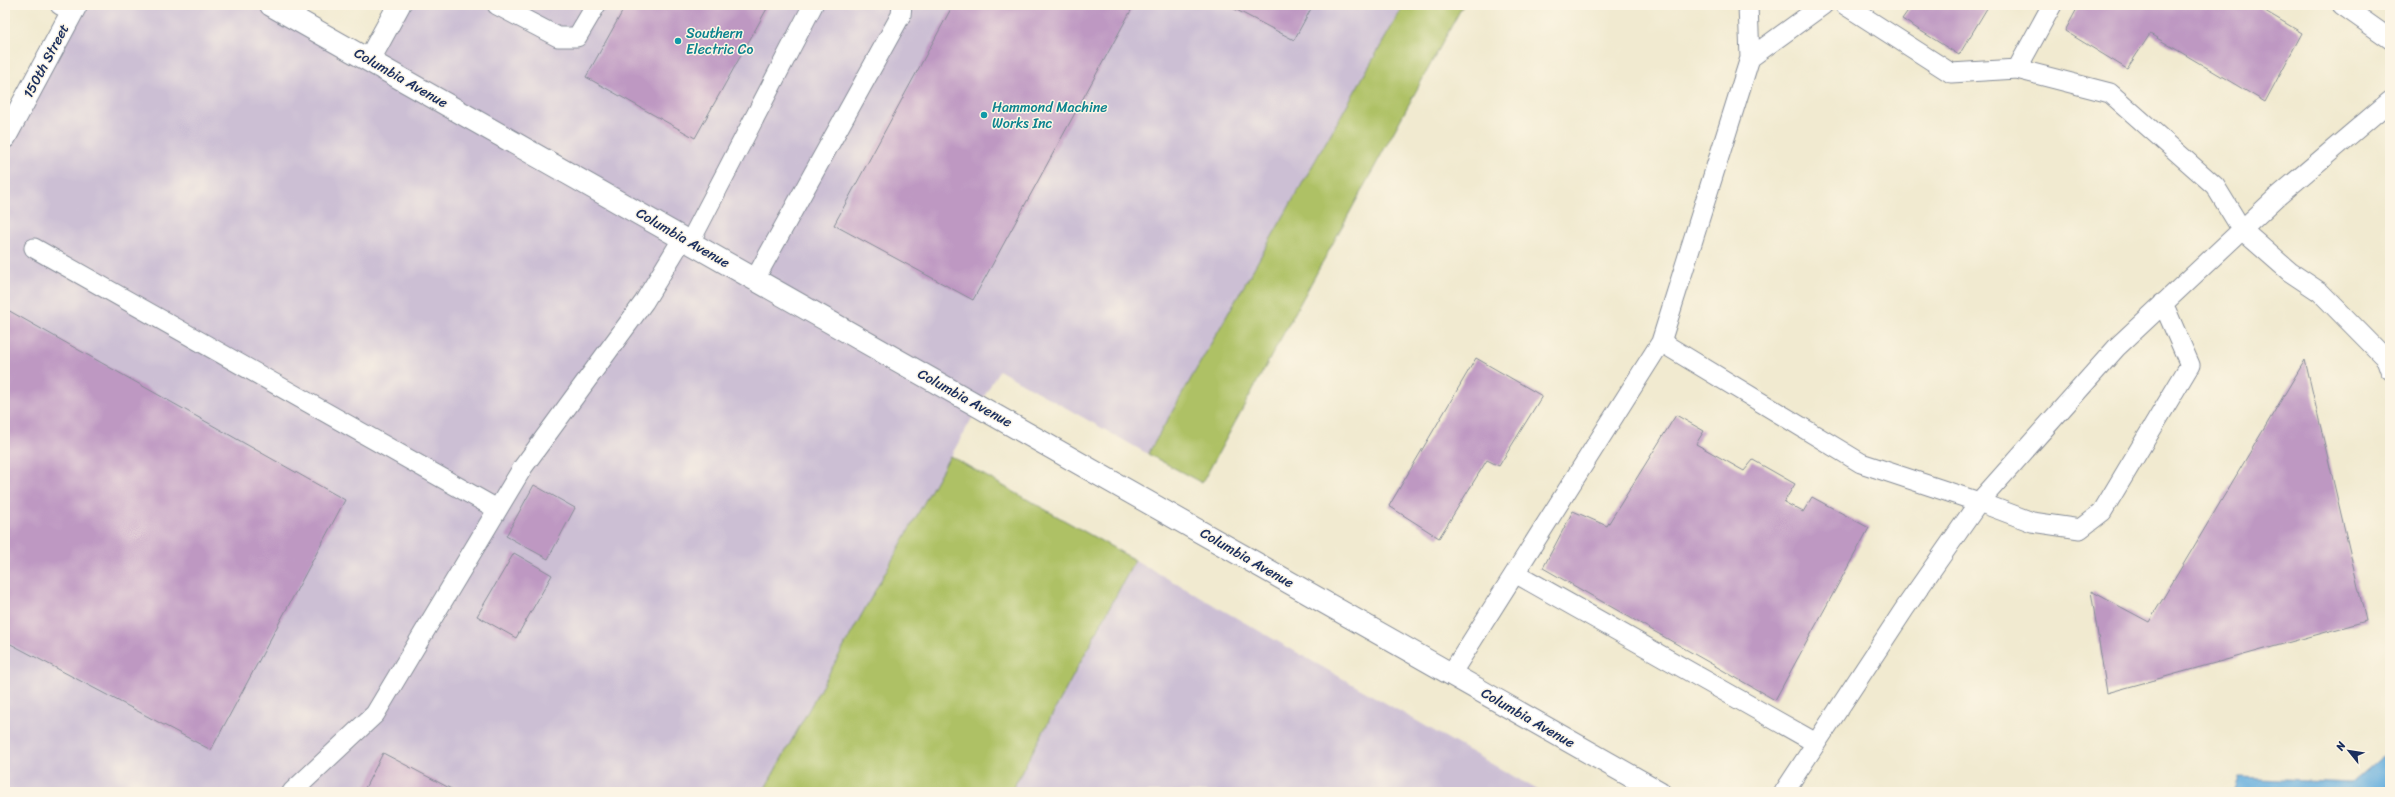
<svg xmlns="http://www.w3.org/2000/svg" width="2395" height="797" viewBox="0 0 2395 797" font-family="Sriracha,sans-serif">
<style>
.industrial{fill:#ccbfd4}
.green{fill:#aec165;stroke:#647862}
.water{fill:#66afde;stroke:#406f9e}
.building{fill:#be98c2}
.lines{fill:none;stroke-linecap:round;stroke-linejoin:round}
.service-casing{stroke:#868c97;stroke-width:21}
.minor-casing{stroke:#868c97;stroke-width:24}
.tertiary-casing{stroke:#868c97;stroke-width:24}
.service{stroke:#fff;stroke-width:19}
.minor{stroke:#fff;stroke-width:22}
.tertiary{stroke:#fff;stroke-width:22}
.culture-dot{fill:#0f9aa8;stroke:#fcf5e5;stroke-width:1.5}
.labels{text-anchor:middle;dominant-baseline:central;stroke-width:3;stroke-linejoin:round;paint-order:stroke}
.culture-label{font-size:14px;fill:#0d838f;stroke:#fcf5e5;text-anchor:start}
.street-label{font-size:14px;fill:#1b2f5e;stroke:#fcf5e5}
</style>
<rect width="100%" height="100%" fill="#fcf5e5"/>
<filter id="ink" filterUnits="userSpaceOnUse"><feTurbulence type="fractalNoise" baseFrequency=".025" numOctaves="2"/><feDisplacementMap in="SourceGraphic" scale="8" xChannelSelector="R" yChannelSelector="G"/><feConvolveMatrix kernelMatrix="1 2 1 2 8 2 1 2 1" color-interpolation-filters="sRGB"/></filter>
<filter id="wash" filterUnits="userSpaceOnUse"><feTurbulence type="fractalNoise" baseFrequency=".012" numOctaves="4" result="noise"/><feDisplacementMap in="SourceGraphic" scale="16" xChannelSelector="R" yChannelSelector="G"/><feGaussianBlur stdDeviation="0.9" result="paint"/><feColorMatrix in="noise" values="0 0 0 0 0 0 0 0 0 0 0 0 0 0 0 0 0 1.4 0 .05"/><feComposite in="paint" operator="in"/></filter>
<g filter="url(#wash)">
<rect width="100%" height="100%" fill="#f1ead0"/>
<!-- industrial -->
<path class="industrial" d="M76,5H271L369,60L399,5H1404L1148,454L999,370L763,792H5V136Z
M1135,560L1541,792H1011Z"/>
<!-- green -->
<path class="green" d="M1404,5H1463L1202,483L1148,454Z
M950,456L1135,560L1011,792H763Z"/>
<!-- water -->
<path class="water" d="M2390,750V792H2233L2238,778L2352,783Z"/>
<g id="blocks">
<!-- building -->
<path class="building" d="M626,5H769L695,138L586,77Z
M953,5H1134L973,300L834,225Z
M1227,5H1313L1294,40Z
M1912,5H1989L1959,55L1902,19Z
M2079,5H2255L2302,33L2265,102L2150,34L2127,69L2065,31Z
M6,309L345,500L211,750L5,641Z
M1476,358L1542,396L1499,466L1487,460L1439,538L1389,506Z
M2305,360L2366,621L2107,693L2091,591L2149,622Z
M1676,415L1704,431L1696,444L1744,471L1753,460L1795,484L1784,502L1803,512L1812,497L1869,528L1775,700L1543,568L1573,511L1607,526Z
M534,485L575,508L548,559L506,536Z
M514,553L552,575L516,638L477,616Z
M383,753L457,792H363Z"/>
</g>
</g>
<g filter="url(#ink)">
<use href="#blocks" fill-opacity="0" stroke="#868c97" stroke-width="1"/>
<g class="lines">
<defs>
<path id="service" d="M60,5L73,12
M497,5L558,37H577L596,5
M1845,5L1951,73L2017,69L2110,93L2215,186L2242,230L2290,272L2320,292L2386,359L2390,370
M2342,5L2390,39
M1750,58L1823,5
M2017,69L2052,5
M690,242L813,5
M34,248L497,509
M755,279L901,15L902,5
M1661,342L1861,463L1979,502L2032,522L2080,529L2102,512L2190,365L2163,303
M1515,573L1816,743
M1451,674L1661,342L1750,58L1748,5
M292,792L375,714L523,467L644,302L683,238
M1784,792L1905,608L1979,502L2117,347L2277,197L2390,101"/>
<path id="minor" d="M369,60L399,5"/>
<path id="tertiary" d="M271,5L1659,792
M5,137L76,5"/>
</defs>
<!-- service casing -->
<use href="#service" class="service-casing"/>
<!-- minor casing -->
<use href="#minor" class="minor-casing"/>
<!-- tertiary casing -->
<use href="#tertiary" class="tertiary-casing"/>
<!-- service -->
<use href="#service" class="service"/>
<!-- minor -->
<use href="#minor" class="minor"/>
<!-- tertiary -->
<use href="#tertiary" class="tertiary"/>
</g>
</g>
<!-- markers -->
<g class="culture-dot">
<circle cx="678" cy="41" r="4"/>
<circle cx="984" cy="115" r="4"/>
</g>
<g class="labels">
<!-- culture labels -->
<g class="culture-label">
<text x="686" y="33">Southern<tspan x="686" dy="16">Electric Co</tspan></text>
<text x="992" y="107">Hammond Machine<tspan x="992" dy="16">Works Inc</tspan></text>
</g>
<!-- street labels -->
<g class="street-label">
<text transform="translate(46 61) rotate(-62)">150th Street</text>
<text transform="translate(401 78) rotate(30)">Columbia Avenue</text>
<text transform="translate(683 238) rotate(30)">Columbia Avenue</text>
<text transform="translate(965 398) rotate(29)">Columbia Avenue</text>
<text transform="translate(1247 558) rotate(30)">Columbia Avenue</text>
<text transform="translate(1528 718) rotate(30)">Columbia Avenue</text>
</g>
</g>
<!-- margin -->
<rect width="2395" height="797" fill="none" stroke="#fcf5e5" stroke-width="20"/>
<!-- north arrow -->
<g transform="translate(2349 751) rotate(300)" stroke="#fcf5e5" stroke-width="3" paint-order="stroke">
<path d="M0-3L7 15L0 10L-7 15Z" fill="#1b2f5e"/>
<text y="-6" font-size="11" font-weight="bold" text-anchor="middle" fill="#1b2f5e">N</text>
</g>
</svg>
